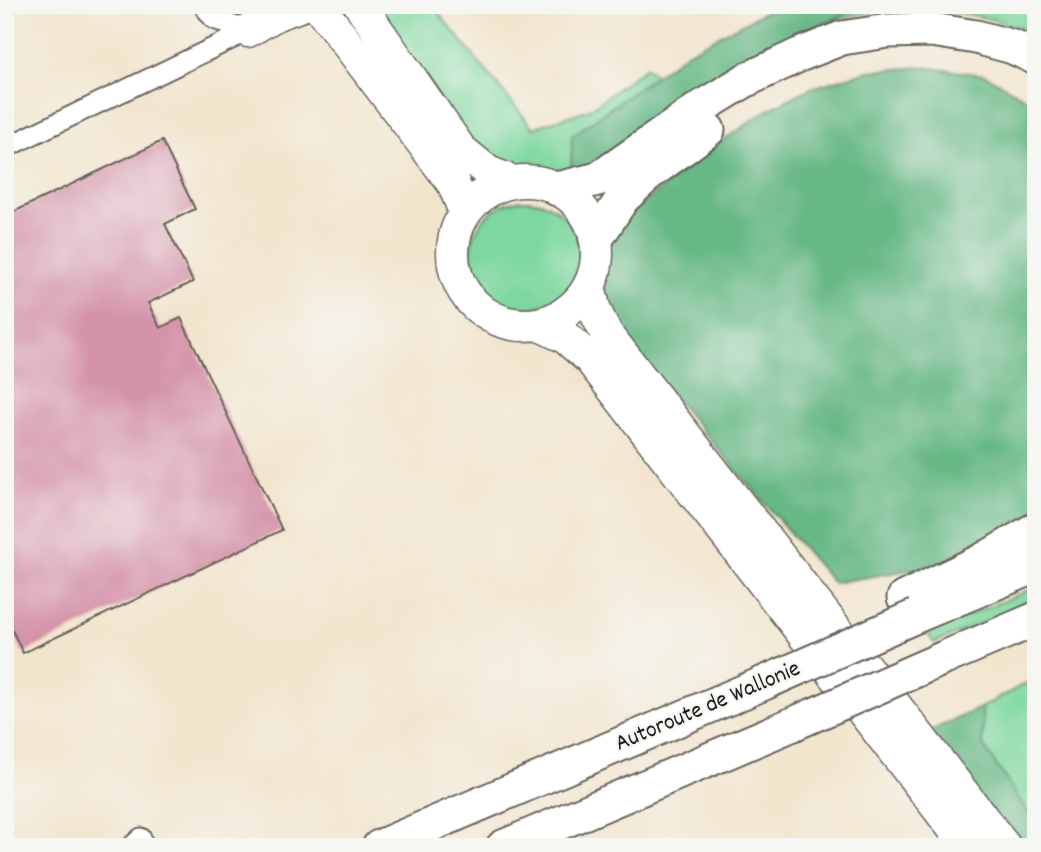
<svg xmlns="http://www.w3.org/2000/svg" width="1041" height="852" viewBox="0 0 1041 852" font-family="Dekko,sans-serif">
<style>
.green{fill:#7dd79e;stroke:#4c7a5d;stroke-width:2}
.forest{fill:#66b885;stroke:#416a50;stroke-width:2}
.building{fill:#d493a9}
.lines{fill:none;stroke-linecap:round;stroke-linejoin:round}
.minor-casing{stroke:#67625a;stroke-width:23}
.trunk-casing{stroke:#67625a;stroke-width:35}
.motorway-casing{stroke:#67625a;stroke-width:37}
.minor{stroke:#fff;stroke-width:19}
.trunk{stroke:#fff;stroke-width:32}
.motorway{stroke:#fff;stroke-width:33}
.motorway-bridge-casing{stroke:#67625a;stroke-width:37;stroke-linecap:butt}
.motorway-bridge{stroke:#fff;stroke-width:33}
.labels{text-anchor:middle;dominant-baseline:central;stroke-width:5;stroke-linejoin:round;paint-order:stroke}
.street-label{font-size:24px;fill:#1c1c1c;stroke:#f6f6f2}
</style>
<rect width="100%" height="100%" fill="#f6f6f2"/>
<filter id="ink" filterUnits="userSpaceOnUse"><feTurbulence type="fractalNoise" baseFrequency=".0143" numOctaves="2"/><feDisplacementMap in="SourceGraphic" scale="14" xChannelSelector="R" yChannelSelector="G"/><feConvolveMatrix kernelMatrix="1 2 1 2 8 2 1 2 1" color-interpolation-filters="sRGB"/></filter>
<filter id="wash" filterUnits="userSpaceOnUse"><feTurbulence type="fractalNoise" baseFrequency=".00686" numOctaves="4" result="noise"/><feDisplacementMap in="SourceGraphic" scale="28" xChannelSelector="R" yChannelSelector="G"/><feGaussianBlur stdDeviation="1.57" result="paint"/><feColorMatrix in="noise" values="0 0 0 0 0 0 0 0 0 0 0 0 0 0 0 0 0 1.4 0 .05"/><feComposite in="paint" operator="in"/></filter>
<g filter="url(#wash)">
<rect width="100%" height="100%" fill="#f2e5cd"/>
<!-- green -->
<path class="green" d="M212,5H262C241,19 233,22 212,5Z
M365,5H432L533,128L590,109L646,67L656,75L573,136L571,170L547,171L494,161L466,140Z
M865,5H1036V36C997,15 930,6 886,10C865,12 843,19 822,24Z
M471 254a54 54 0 1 1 108 0a54 54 0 1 1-108 0Z
M1036,587V602L934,643L927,633Z
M1036,678V825L983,745L982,707Z"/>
<!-- forest -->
<path class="forest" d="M865,5L748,58L696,90L623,142L594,168L567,176L547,171L571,170L572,136L688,52L776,6Z
M923,67L985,75L1036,104V509L1030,515L938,565L833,583L634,351L608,307L602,277L607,242L624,219L713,147L769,109L811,88L868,71Z
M982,707L983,745L1036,825V847H1017L925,733Z"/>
<g id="blocks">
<!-- building -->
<path class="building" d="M162,141L195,209L165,224L193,282L148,303L160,328L181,318L282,530L23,653L5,616V216Z"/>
</g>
</g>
<g filter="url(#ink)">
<use href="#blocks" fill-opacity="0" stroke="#67625a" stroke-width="2"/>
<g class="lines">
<defs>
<path id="minor" d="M203,5L214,19L248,31
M5,148L248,31
M131,847L141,838"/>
<path id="trunk" d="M318,5L453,183L465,212
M360,5L460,149L488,172L513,182
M248,31L277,14L302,5
M453 253a72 72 0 1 1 144 0a72 72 0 1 1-144 0Z
M589,286L595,311L606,333L1005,847
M538,324L565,337L590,359L968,847"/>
<path id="motorway" d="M557,189L598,179L700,108L746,80L799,55L842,38L888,31L932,30L976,37L1013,47L1036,58
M596,239L622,199L651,172L708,130
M904,598L983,560L1036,529
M916,616L1036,566
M944,658L1036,619
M379,847L764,683
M503,847L793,724"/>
</defs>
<!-- minor casing -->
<use href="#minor" class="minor-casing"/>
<!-- trunk casing -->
<use href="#trunk" class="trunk-casing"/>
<!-- motorway casing -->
<use href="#motorway" class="motorway-casing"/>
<!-- minor -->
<use href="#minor" class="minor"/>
<!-- trunk -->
<use href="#trunk" class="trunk"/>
<!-- motorway -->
<use href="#motorway" class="motorway"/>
<defs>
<path id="motorway-bridge" d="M764,683L916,616
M793,724L944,658"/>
</defs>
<!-- motorway-bridge casing -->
<use href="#motorway-bridge" class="motorway-bridge-casing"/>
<!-- motorway-bridge -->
<use href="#motorway-bridge" class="motorway-bridge"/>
</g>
</g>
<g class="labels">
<!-- street labels -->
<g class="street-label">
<text transform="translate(708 707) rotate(-23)">Autoroute de Wallonie</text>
</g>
</g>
<!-- margin -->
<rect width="1041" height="852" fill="none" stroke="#f6f6f2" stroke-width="28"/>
</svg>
